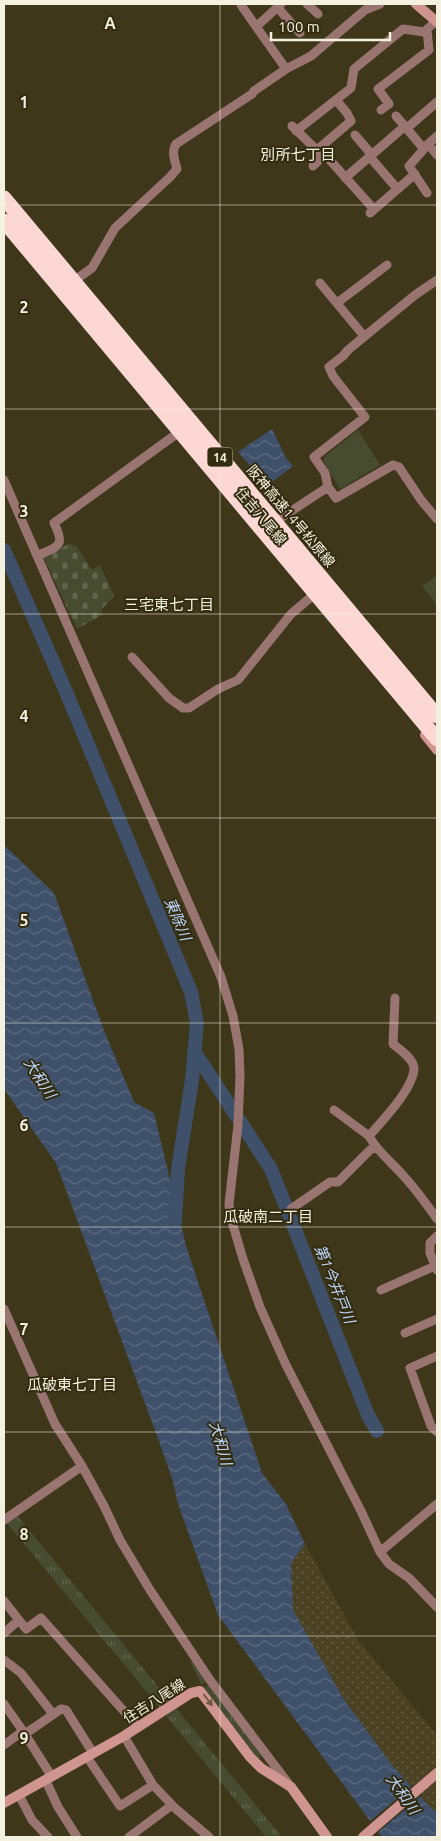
<svg xmlns="http://www.w3.org/2000/svg" width="441" height="1841" viewBox="0 0 441 1841" font-family="Ubuntu,'Noto Sans JP',sans-serif">
<style>
.grass{fill:url(#grass-tufts)}
.sand{fill:url(#sand-dots)}
.cemetery{fill:url(#cemetery-stones)}
.park{fill:#474c31}
.water{fill:url(#water-waves)}
.pier{fill:#3e371a}
.lines{fill:none;stroke-linecap:round;stroke-linejoin:round}
.river{stroke:#3f516a;stroke-width:14}
.street{stroke:#9a7471;stroke-width:9}
.secondary{stroke:#d19591;stroke-width:10}
.highway-bridge{stroke:#fdd7d4;stroke-width:15}
.oneway{fill:#735644}
.grid{fill:none;stroke:#f5f1e0;stroke-width:1;stroke-opacity:0.55}
.labels{text-anchor:middle;dominant-baseline:central;stroke-width:4;stroke-linejoin:round;paint-order:stroke}
.shield{fill:#342c10;stroke:#bbb6a2;stroke-width:1}
.shield-label{font-size:12px;font-weight:bold;fill:#f5f1e0}
.street-label{font-size:14px;fill:#f5f1e0;stroke:#342c10}
.neighbourhood-label{font-size:15px;fill:#f5f1e0;stroke:#342c10}
.water-label{font-size:15px;font-style:italic;fill:#bcd8ff;stroke:#342c10}
.grid-label{font-size:16px;text-anchor:middle;font-weight:bold;fill:#f5f1e0;stroke:#342c10;stroke-width:4;stroke-linejoin:round;paint-order:stroke}
</style>
<defs>
<pattern id="grass-tufts" width="24" height="20" patternUnits="userSpaceOnUse" patternTransform="scale(1.25)"><rect width="24" height="20" fill="#474c31"/><path d="M3 7l-1-3M5 7V3M7 7l1-3M15 17l-1-3M17 17v-4M19 17l1-3" fill="none" stroke="#62664f"/></pattern>
<pattern id="sand-dots" width="8" height="8" patternUnits="userSpaceOnUse" patternTransform="scale(1.25)"><rect width="8" height="8" fill="#4a4222"/><path d="M2 2h.1M6 6h.1" fill="none" stroke="#655e42" stroke-width="1.8" stroke-linecap="round"/></pattern>
<pattern id="cemetery-stones" width="16" height="16" patternUnits="userSpaceOnUse" patternTransform="scale(1.25)"><rect width="16" height="16" fill="#474c31"/><path d="M2 7V4a2 2 0 0 1 4 0v3zM10 15v-3a2 2 0 0 1 4 0v3z" fill="#62664f"/></pattern>
<pattern id="water-waves" width="16" height="10" patternUnits="userSpaceOnUse" patternTransform="scale(1.25)"><rect width="16" height="10" fill="#3f516a"/><path d="M0 5q4-4 8 0t8 0" fill="none" stroke="#5b6a7f"/></pattern>
</defs>
<rect width="100%" height="100%" fill="#3e371a"/>
<!-- grass -->
<path class="grass" d="M16,1514L170,1701L160,1708L6,1522Z
M192,1661L207,1681L202,1685L190,1662Z
M209,1684L262,1756L257,1760L203,1688Z
M176,1708L282,1837H266L166,1716Z"/>
<!-- sand -->
<path class="sand" d="M305,1544L358,1640L437,1735V1813L428,1805L392,1765L343,1698L293,1610L291,1563Z"/>
<!-- cemetery -->
<path class="cemetery" d="M69,544L76,546L92,570L100,565L114,596L101,610L102,615L77,629L43,556Z"/>
<!-- park -->
<path class="park" d="M358,430L380,465L340,489L324,462V457Z
M437,575V605L422,586Z"/>
<!-- water -->
<path class="water" d="M272,429L286,458L293,466L267,486L238,452Z
M4,845L54,893L105,1033L134,1102L154,1113L186,1246L262,1473L286,1504L305,1544L291,1563L293,1610L343,1698L392,1765L428,1805L437,1813V1837H382L218,1615L178,1504L172,1478L156,1433L56,1163L4,1089Z"/>
<!-- pier -->
<path class="pier" d="M413,1785L422,1795L376,1834L368,1823Z"/>
<g class="lines">
<!-- river -->
<path class="river" d="M4,550L64,687L191,992L197,1023L192,1080L178,1169L175,1221
M194,1051L271,1169L368,1415L377,1431"/>
<!-- street -->
<path class="street" d="M307,4L318,14
M241,5L286,69
M277,7L300,33
M257,26L281,4
M381,110L389,104L378,89L429,50L427,30
M396,116L424,149L409,166L427,193
M292,126L323,156L313,166
M407,128L437,102
M296,131L351,88L354,69L403,29L424,32L436,21
M355,135L372,155
M428,144L437,136
M424,149L428,144L437,155
M317,150L351,121L347,113L336,100
M370,157L394,185
M328,158L371,206
M345,178L405,126
M370,213L415,174
M71,283L92,268L115,228L170,177L177,169C175,161 171,152 176,144L252,94L254,91L286,69L311,56L365,10L380,4
M320,283L364,336
M337,303L387,265
M4,480L221,977L233,1016L239,1049L240,1076L238,1125L229,1204L230,1215L243,1259L260,1307L286,1365L361,1511L380,1552L389,1564L409,1578L437,1607
M328,487L325,473L314,457L365,417L333,376L329,367L343,356L348,350L415,295L437,280
M273,523L328,487L336,498L393,465L399,467L421,500L437,519
M37,556C58,546 66,547 54,523L175,435
M132,657L169,698L183,708H189L218,689L238,680L291,614L311,597
M395,998L393,1044C400,1050 413,1058 414,1068C414,1088 382,1121 369,1136C377,1151 389,1160 400,1172C414,1187 426,1203 437,1219
M334,1110L369,1136
M291,1209L330,1182H338L370,1150L375,1147
M437,1270L430,1253V1243L437,1236
M381,1290L435,1266
M4,1309L55,1424L82,1466L104,1506L120,1540L150,1590L210,1680L288,1783
M405,1333L437,1319
M437,1356L410,1368L431,1426L437,1432
M4,1520L82,1466
M380,1552L437,1504
M4,1601L26,1629L41,1618L138,1727
M4,1633L19,1620
M4,1660L21,1673L53,1714
M4,1704L23,1731L52,1777
M25,1734L61,1709L66,1710L93,1753
M124,1736L153,1785L176,1809L209,1837
M4,1745L23,1731
M87,1757L120,1806L153,1785
M46,1781L58,1807L77,1837
M19,1795L32,1820L48,1837
M129,1837L172,1805"/>
<!-- secondary -->
<path class="secondary" d="M416,4L437,22
M425,735L437,750
M4,1803L124,1736L191,1693L200,1691L250,1757L261,1768L291,1787L327,1837
M363,1837L437,1773"/>
<!-- highway-bridge -->
<path class="highway-bridge" d="M4,198L437,716
M4,221L437,739"/>
</g>
<!-- one-way arrows -->
<defs><path id="oneway-solid" d="M-6-.8H1V-3.2L6.5 0L1 3.2V.8H-6Z" transform="scale(1.25)"/></defs>
<use class="oneway" href="#oneway-solid" transform="translate(208 1700) rotate(53)"/>
<!-- grid -->
<path class="grid" d="M220,4V1837M4,205H437M4,409H437M4,614H437M4,818H437M4,1023H437M4,1227H437M4,1432H437M4,1636H437"/>
<g class="labels">
<!-- shield labels -->
<rect class="shield" x="207.5" y="447.5" width="25" height="19" rx="4"/>
<g class="shield-label">
<text x="220" y="457">14</text>
</g>
<!-- street labels -->
<g class="street-label">
<text transform="translate(261 516) rotate(50)">住吉八尾線</text>
<text transform="translate(291 516) rotate(50)">阪神高速14号松原線</text>
<text transform="translate(154 1701) rotate(-32)">住吉八尾線</text>
</g>
<!-- neighbourhood labels -->
<g class="neighbourhood-label">
<text x="298" y="154">別所七丁目</text>
<text x="169" y="604">三宅東七丁目</text>
<text x="268" y="1216">瓜破南二丁目</text>
<text x="72" y="1384">瓜破東七丁目</text>
</g>
<!-- water labels -->
<g class="water-label">
<text transform="translate(178 919) rotate(67)">東除川</text>
<text transform="translate(40 1078) rotate(57)">大和川</text>
<text transform="translate(335 1284) rotate(68)">第1今井戸川</text>
<text transform="translate(221 1443) rotate(74)">大和川</text>
<text transform="translate(403 1794) rotate(55)">大和川</text>
</g>
</g>
<g class="grid-label">
<text x="110" y="29">A</text>
<text x="24" y="108">1</text>
<text x="24" y="313">2</text>
<text x="24" y="517">3</text>
<text x="24" y="722">4</text>
<text x="24" y="926">5</text>
<text x="24" y="1131">6</text>
<text x="24" y="1335">7</text>
<text x="24" y="1540">8</text>
<text x="24" y="1744">9</text>
</g>
<!-- border -->
<rect width="441" height="1841" fill="none" stroke="#f5f1e0" stroke-width="10"/>
<!-- scale -->
<path d="M271 32v8h119v-8" fill="none" stroke="#f5f1e0" stroke-width="2.5"/>
<text x="278" y="32" font-size="15" fill="#f5f1e0" stroke="#342c10" stroke-width="4" paint-order="stroke">100 m</text>
</svg>
